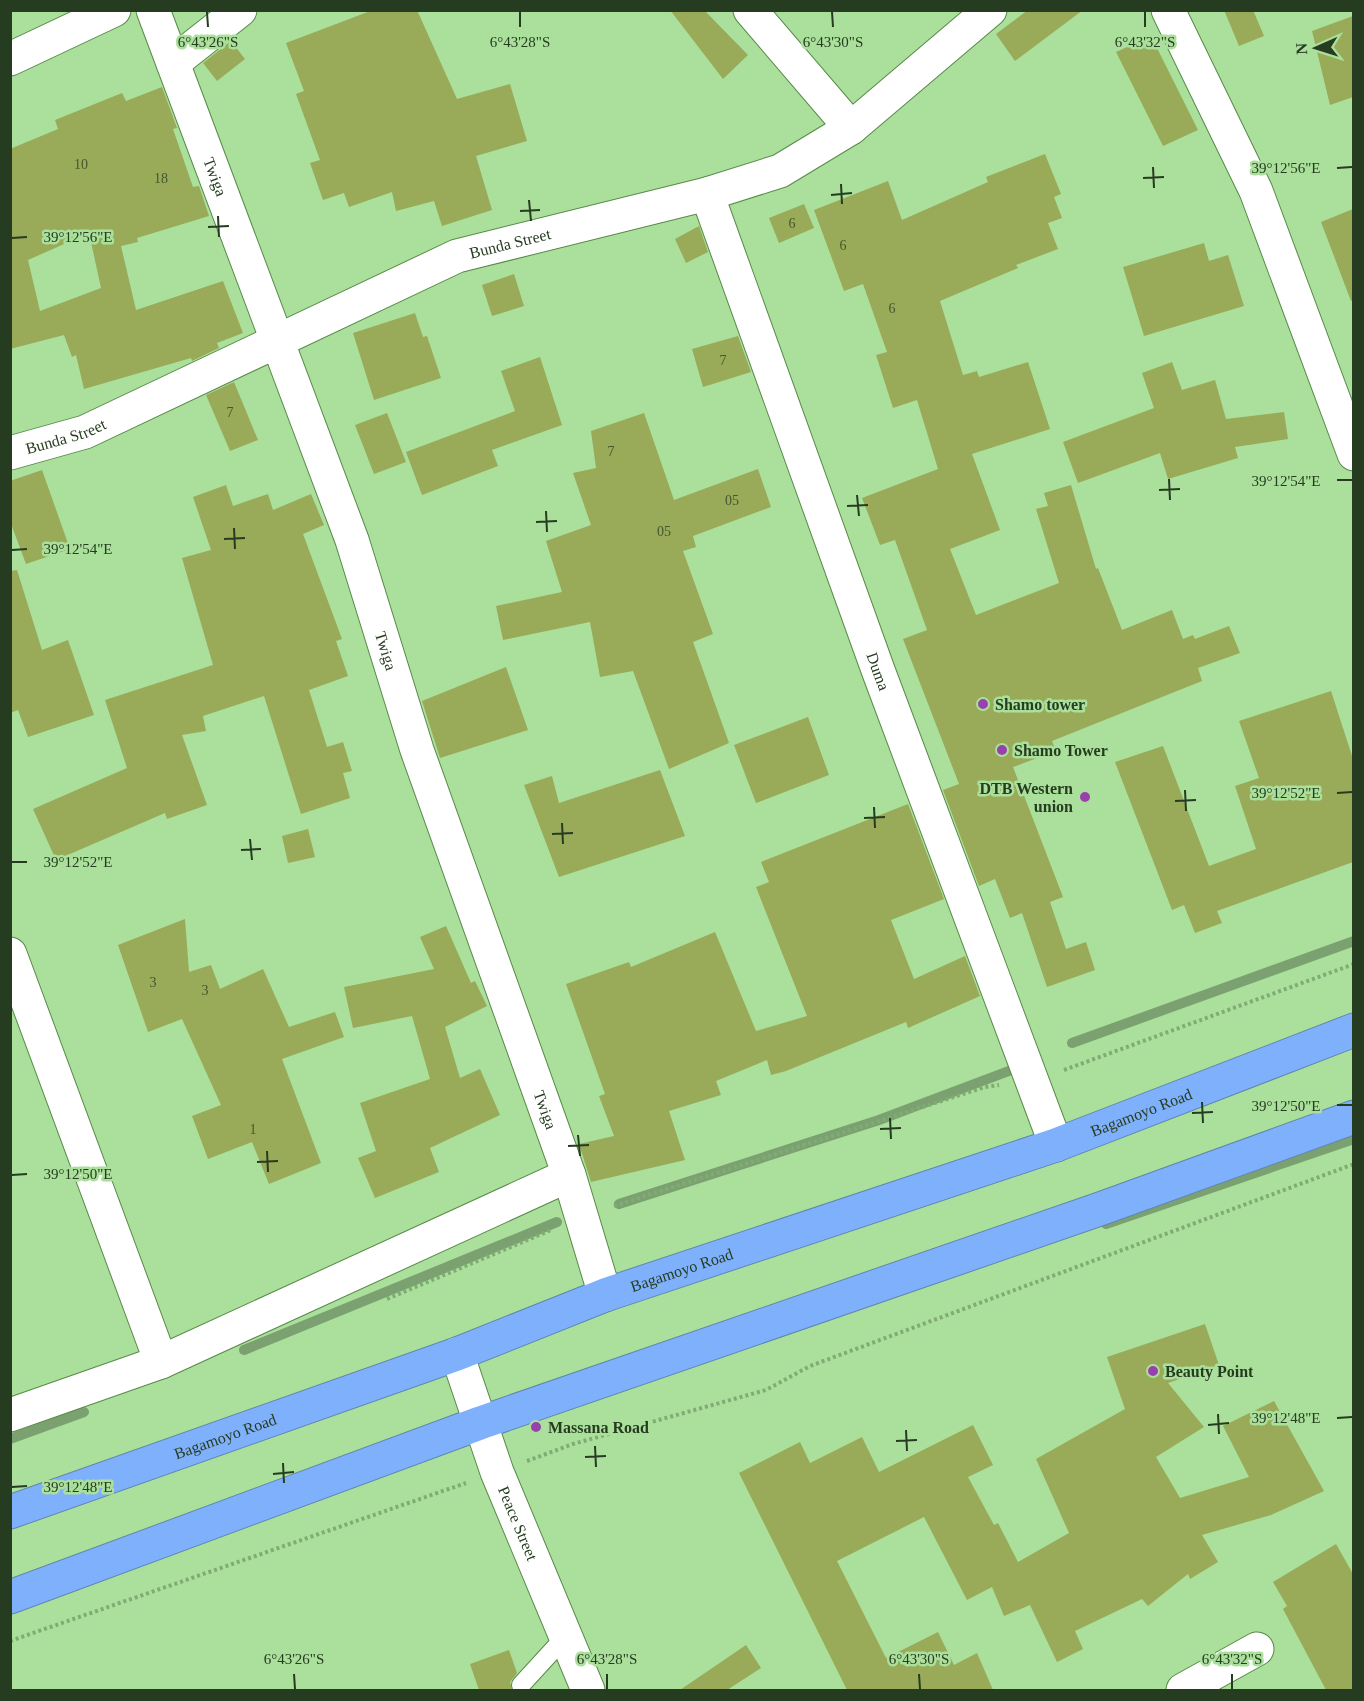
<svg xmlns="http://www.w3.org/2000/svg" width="1364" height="1701" viewBox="0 0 1364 1701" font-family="Georgia,serif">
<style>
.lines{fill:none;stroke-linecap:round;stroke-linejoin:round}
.stream{stroke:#7ca171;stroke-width:10}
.building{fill:#99aa58;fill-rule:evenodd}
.lane-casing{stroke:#588a49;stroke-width:20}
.street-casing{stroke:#588a49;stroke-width:35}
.secondary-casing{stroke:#588a49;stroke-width:35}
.highway-casing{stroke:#6087ae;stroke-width:35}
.path{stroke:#80ac74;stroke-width:4;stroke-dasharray:3 3;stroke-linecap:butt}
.lane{stroke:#fff;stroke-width:18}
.street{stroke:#fff;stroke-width:33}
.secondary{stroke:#fff;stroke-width:33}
.highway{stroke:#7fb0fb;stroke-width:33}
.ticks{fill:none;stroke:#263c20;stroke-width:2}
.poi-dot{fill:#9841ae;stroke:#aae09b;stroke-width:2}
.labels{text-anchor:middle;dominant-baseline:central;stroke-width:5;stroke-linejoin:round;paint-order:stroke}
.number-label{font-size:14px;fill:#43582e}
.street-label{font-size:16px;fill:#263c20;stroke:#aae09b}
.poi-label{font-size:16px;font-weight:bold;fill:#263c20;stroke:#aae09b;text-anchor:start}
.ticks-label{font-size:15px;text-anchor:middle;fill:#263c20;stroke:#aae09b;stroke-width:5;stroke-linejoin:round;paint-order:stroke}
</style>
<rect width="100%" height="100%" fill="#aae09b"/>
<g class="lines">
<!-- stream -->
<path class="stream" d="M1072,1043L1354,941
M619,1204L879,1120L1022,1066
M1106,1224L1354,1139
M244,1350L557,1222
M10,1439L84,1412"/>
</g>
<!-- building -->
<path class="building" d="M373,10H417L457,99L510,84L527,141L476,156L492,210L442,226L434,201L396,211L392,192L349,207L344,193L323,200L310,163L320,160L296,94L304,91L286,43Z
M670,10H704L748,55L723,79Z
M1028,10H1083L1015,61L996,34Z
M1224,10H1253L1264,36L1239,46Z
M1353,16V97L1330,105L1312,31Z
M1151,36L1198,130L1163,146L1116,52Z
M231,41L245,59L217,81L203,63Z
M162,87L177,128L173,129L193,187L199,186L209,216L137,238L138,242L121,246L136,310L223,281L243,333L217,343L219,348L192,361L191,358L84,389L76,355L72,357L64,335L10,349V149L58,129L55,120L122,93L126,101ZM89,233L101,288L40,311L28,260Z
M1045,154L1061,194L1054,197L1062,218L1048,223L1058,249L1016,265L1018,268L940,301L963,375L977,371L979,377L1028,362L1050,429L972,454L1000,530L950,549L976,615L1059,583L1036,509L1048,506L1044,493L1071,485L1096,569L1098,568L1122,630L1172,610L1183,639L1193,635L1195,639L1229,626L1240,653L1198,668L1202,681L1052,741L1056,751L1013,767L1063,897L1050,902L1066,949L1086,942L1095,970L1047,987L1022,913L1010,918L995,879L979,886L943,790L959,784L903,639L927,630L895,540L880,545L862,498L938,469L917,400L893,408L876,355L887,352L863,284L844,291L814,210L888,181L902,220L988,182L986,177Z
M804,204L814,228L779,243L769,218Z
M1353,209V300L1351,301L1321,222Z
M699,226L708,252L686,263L675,239Z
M1204,243L1209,261L1228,255L1244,306L1144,336L1123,267Z
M514,274L524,306L492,316L482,285Z
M415,313L423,337L427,336L441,378L374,400L353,333Z
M738,336L751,372L703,387L692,349Z
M540,357L562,425L492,450L498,466L422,495L406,452L515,411L501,371Z
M1172,362L1182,390L1215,380L1226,419L1284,412L1288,439L1235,447L1238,458L1168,479L1160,453L1078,483L1063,442L1154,408L1142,373Z
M234,382L258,440L230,451L206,395Z
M387,413L406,462L374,474L355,425Z
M644,413L674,500L758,469L771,507L693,536L696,547L683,551L713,634L693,642L729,743L669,769L633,671L600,677L590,622L503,640L496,606L562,592L546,541L591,525L573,473L596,468L591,431Z
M42,470L70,549L26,564L10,521V481Z
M226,485L233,506L268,494L273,510L311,494L324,525L303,534L342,639L336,641L348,676L309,690L327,747L343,742L352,771L343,773L350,798L301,814L264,696L203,716L206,731L182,735L207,805L167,819L165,813L56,860L33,809L127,768L105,700L213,665L182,558L211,550L193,497Z
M17,570L42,650L68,640L94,715L28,737L18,710L10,713V571Z
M506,667L528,730L440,758L422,701Z
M1331,691L1353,759V862L1217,911L1222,923L1195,933L1184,905L1172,910L1115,762L1163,746L1209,866L1256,849L1235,786L1259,778L1239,721Z
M808,717L829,775L756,803L734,745Z
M660,770L685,836L559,877L524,785L552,776L559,803Z
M908,804L944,899L891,920L914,979L965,956L980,996L908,1028L906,1022L786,1071L771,1075L767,1060L716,1081L721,1095L669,1111L685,1160L591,1182L579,1144L614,1136L599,1096L605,1094L566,984L629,962L631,967L715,932L756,1031L807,1016L756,887L769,882L761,862Z
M308,829L315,857L288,863L282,836Z
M185,919L189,972L211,965L220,989L263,969L289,1027L335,1012L344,1037L282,1059L321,1163L269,1184L252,1142L208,1159L192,1116L221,1105L182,1019L148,1032L118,945Z
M446,926L471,983L475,981L487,1006L445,1027L460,1078L480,1069L500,1115L430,1148L439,1172L375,1198L358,1158L376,1151L360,1103L430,1079L412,1016L353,1028L344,987L434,969L420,937Z
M1205,1324L1219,1365L1168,1383L1204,1427L1156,1457L1180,1498L1249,1477L1223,1426L1274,1401L1324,1491L1271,1515L1202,1535L1218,1562L1190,1579L1188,1574L1148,1606L1142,1599L1075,1631L1083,1649L1057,1662L1030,1605L1004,1616L992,1587L967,1600L924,1517L837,1561L886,1658L938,1632L954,1665L977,1653L993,1690H847L739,1473L800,1442L810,1463L862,1437L879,1472L973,1425L993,1465L968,1477L994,1525L998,1523L1018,1562L1069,1533L1036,1459L1125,1409L1107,1357Z
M1336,1544L1353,1574V1690H1326L1283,1609L1287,1606L1273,1582Z
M746,1645L761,1668L727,1690H680Z
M509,1650L517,1673L510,1682L512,1690H479L470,1664Z"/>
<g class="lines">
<defs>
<path id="lane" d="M521,1685L565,1637"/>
<g id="street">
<path id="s1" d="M153,10L352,540L417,750L569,1175L605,1295"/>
<path d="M750,10L851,128"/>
<path d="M1168,10L1256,191L1354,454"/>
<path d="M10,59L114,10"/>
<path d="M173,63L240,10"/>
<path id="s2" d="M707,194L878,670L1056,1145"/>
<path id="s3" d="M10,453L85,432L457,256L707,194L780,171L851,128L990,10"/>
<path d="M10,954L161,1362"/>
<path d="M10,1415L161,1362L569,1175"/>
<path d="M1183,1690L1257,1649"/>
</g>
<g id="secondary">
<path id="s4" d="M457,1354L497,1472L588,1690"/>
</g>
<g id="highway">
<path id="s5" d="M10,1512L457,1354L605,1295L1056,1145L1354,1030"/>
<path d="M10,1597L480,1423L1097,1210L1354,1117"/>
</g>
</defs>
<!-- lane casing -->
<use href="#lane" class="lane-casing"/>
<!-- street casing -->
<use href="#street" class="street-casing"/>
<!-- secondary casing -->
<use href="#secondary" class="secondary-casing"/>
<!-- highway casing -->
<use href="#highway" class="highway-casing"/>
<!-- path -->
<path class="path" d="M1064,1070L1354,964
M614,1206L985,1087L999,1085
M387,1299L551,1230
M527,1461L573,1444L766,1390L810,1366L1354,1164
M10,1641L466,1483"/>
<!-- lane -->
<use href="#lane" class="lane"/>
<!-- street -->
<use href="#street" class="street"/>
<!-- secondary -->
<use href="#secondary" class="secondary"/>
<!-- highway -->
<use href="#highway" class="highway"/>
</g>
<!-- ticks -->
<path class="ticks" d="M207,12L208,27M520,12V27M832,12L833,27M1145,12V27M1153,167L1154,188M1337,168L1352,167M1143,178L1164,177M841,184L842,204M831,195L852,193M529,200L531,221M520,211L540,210M218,216L219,237M208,227L229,226M12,238L27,237M1169,479L1170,500M1337,480H1352M1159,490L1180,489M857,495L859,516M847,506L868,505M546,511L547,532M536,522L557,521M234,528L235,549M224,539L245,538M12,550L27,549M1185,790L1186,811M1337,793L1352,792M1175,801L1196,800M874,807L875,828M864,818L885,817M562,823L563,844M552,834L573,833M250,839L252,860M241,850L261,849M12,862H27M1202,1102L1203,1123M1337,1105H1352M1192,1113L1213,1112M890,1118L891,1139M880,1129L901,1128M578,1135L580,1156M568,1146L589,1145M267,1151L268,1172M257,1162L278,1161M12,1175L27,1174M1218,1414L1219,1434M1337,1418L1352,1417M1208,1425L1229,1423M906,1430L907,1451M896,1441L917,1440M595,1446L596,1467M585,1457L606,1456M283,1463L284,1483M273,1474L294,1472M12,1487L27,1486M294,1674L295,1689M607,1674V1689M919,1674L920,1689M1232,1674V1689"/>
<!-- markers -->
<g class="poi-dot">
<circle cx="983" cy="704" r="6"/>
<circle cx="1002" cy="750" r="6"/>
<circle cx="1085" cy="797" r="6"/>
<circle cx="1153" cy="1371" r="6"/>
<circle cx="536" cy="1427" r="6"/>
</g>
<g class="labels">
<!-- number labels -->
<g class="number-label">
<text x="81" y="164">10</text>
<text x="161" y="178">18</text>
<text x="792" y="223">6</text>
<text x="843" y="245">6</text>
<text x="892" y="308">6</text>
<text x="723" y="360">7</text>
<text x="230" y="412">7</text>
<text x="611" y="451">7</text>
<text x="732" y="500">05</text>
<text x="664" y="531">05</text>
<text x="153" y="982">3</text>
<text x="205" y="990">3</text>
<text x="253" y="1129">1</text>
</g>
<!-- street labels -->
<g class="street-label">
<text stroke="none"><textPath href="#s1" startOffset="178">Twiga</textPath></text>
<text stroke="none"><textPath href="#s3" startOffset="544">Bunda Street</textPath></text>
<text stroke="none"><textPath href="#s3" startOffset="58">Bunda Street</textPath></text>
<text stroke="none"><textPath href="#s1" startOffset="682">Twiga</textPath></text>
<text stroke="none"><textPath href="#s2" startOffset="507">Duma</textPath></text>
<text stroke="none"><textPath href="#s1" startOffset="1168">Twiga</textPath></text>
<text stroke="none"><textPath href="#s5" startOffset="1200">Bagamoyo Road</textPath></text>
<text stroke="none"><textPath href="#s5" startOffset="714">Bagamoyo Road</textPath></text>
<text stroke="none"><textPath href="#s5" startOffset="228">Bagamoyo Road</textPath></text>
<text stroke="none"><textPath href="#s4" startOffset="180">Peace Street</textPath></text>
</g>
<!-- poi labels -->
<g class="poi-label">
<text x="995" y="704">Shamo tower</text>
<text x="1014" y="750">Shamo Tower</text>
<text x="1073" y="788" text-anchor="end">DTB Western<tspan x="1073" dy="18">union</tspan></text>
<text x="1165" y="1371">Beauty Point</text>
<text x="548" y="1427">Massana Road</text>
</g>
</g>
<g class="ticks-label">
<text x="208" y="47">6°43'26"S</text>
<text x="520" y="47">6°43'28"S</text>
<text x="833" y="47">6°43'30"S</text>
<text x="1145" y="47">6°43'32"S</text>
<text x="1286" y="173">39°12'56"E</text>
<text x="78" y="242">39°12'56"E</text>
<text x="1286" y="486">39°12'54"E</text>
<text x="78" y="554">39°12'54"E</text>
<text x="1286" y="798">39°12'52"E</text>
<text x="78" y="867">39°12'52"E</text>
<text x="1286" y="1111">39°12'50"E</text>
<text x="78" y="1179">39°12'50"E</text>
<text x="1286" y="1423">39°12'48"E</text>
<text x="78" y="1492">39°12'48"E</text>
<text x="294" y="1664">6°43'26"S</text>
<text x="607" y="1664">6°43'28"S</text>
<text x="919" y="1664">6°43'30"S</text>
<text x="1232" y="1664">6°43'32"S</text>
</g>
<!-- border -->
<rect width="1364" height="1701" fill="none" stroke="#263c20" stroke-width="24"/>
<!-- north arrow -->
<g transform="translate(1316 48) rotate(267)" stroke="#aae09b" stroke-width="4.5" paint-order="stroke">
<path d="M0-4.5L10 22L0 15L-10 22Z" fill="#263c20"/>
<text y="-9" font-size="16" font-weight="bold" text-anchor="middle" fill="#263c20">N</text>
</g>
</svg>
